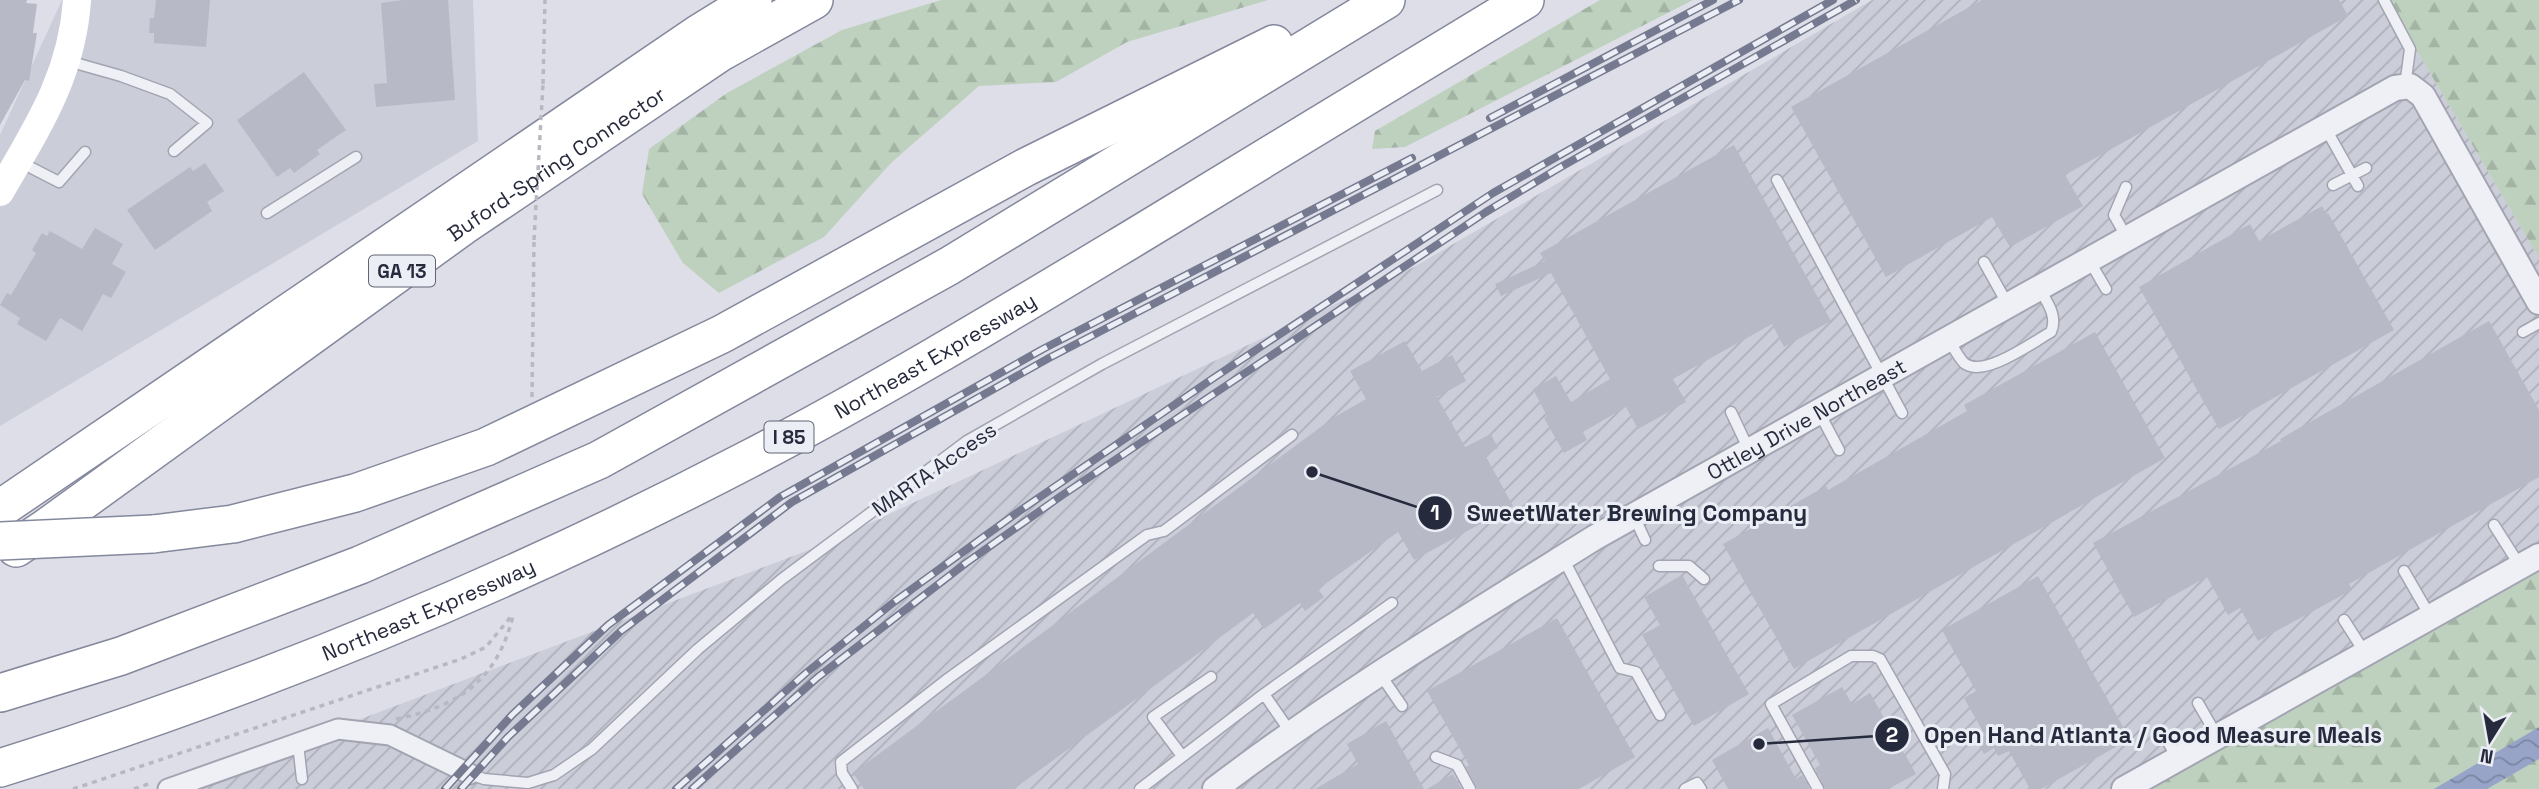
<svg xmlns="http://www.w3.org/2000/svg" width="2539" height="789" viewBox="0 0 2539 789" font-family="'Space Grotesk',sans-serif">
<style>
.built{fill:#cbcdd9}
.industrial{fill:url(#industrial-furrows)}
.forest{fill:url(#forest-firs)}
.water{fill:url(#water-waves)}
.building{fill:#b7b9c7}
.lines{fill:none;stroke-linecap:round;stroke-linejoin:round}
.service-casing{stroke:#a2a4b1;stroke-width:13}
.minor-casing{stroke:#a2a4b1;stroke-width:23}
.tertiary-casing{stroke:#a2a4b1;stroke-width:28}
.motorway-casing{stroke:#84889d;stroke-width:40}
.path{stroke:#b7b9c1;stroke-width:3.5;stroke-dasharray:5 5;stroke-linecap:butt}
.service{stroke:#eff0f5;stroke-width:10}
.minor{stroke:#eff0f5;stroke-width:19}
.tertiary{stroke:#eff0f5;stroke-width:24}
.secondary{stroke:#fff;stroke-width:28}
.motorway{stroke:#fff;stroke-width:37}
.rail-casing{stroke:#767a90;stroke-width:8}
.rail{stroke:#eceef5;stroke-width:5;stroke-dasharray:16;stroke-linecap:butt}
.motorway-bridge-casing{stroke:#84889d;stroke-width:40;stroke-linecap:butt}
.path-bridge{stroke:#b7b9c1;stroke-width:3.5;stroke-dasharray:5 5;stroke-linecap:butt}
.motorway-bridge{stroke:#fff;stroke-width:37}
.labels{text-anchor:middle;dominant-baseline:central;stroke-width:6;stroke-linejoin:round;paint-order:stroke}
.shield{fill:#eceef5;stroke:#616574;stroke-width:2}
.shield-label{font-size:19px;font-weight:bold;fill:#262a3d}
.street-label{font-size:21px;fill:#262a3d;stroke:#eceef5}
.leader{fill:none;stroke:#262a3d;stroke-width:2.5}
.callout-dot{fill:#262a3d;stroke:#eceef5;stroke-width:2.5}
.mark-label{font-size:21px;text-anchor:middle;font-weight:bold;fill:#fff}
.callout-label{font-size:23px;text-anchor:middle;font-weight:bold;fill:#262a3d;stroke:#eceef5;stroke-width:6;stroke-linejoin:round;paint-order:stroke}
</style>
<defs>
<pattern id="industrial-furrows" width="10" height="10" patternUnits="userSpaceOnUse" patternTransform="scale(1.75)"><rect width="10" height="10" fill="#cbcdd9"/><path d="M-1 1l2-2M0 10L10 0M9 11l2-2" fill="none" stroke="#aeb0bb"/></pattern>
<pattern id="forest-firs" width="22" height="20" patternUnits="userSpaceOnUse" patternTransform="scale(1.75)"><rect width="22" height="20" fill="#bed1be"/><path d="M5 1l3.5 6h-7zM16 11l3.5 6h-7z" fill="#a3b4a4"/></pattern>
<pattern id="water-waves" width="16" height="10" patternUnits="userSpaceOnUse" patternTransform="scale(1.75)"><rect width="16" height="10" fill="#97a4c8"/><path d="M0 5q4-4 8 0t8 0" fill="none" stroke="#7b86a4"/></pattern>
</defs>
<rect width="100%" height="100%" fill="#dddee7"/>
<!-- built -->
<path class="built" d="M62,0H473L478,141L0,426V135Z"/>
<!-- industrial -->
<path class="industrial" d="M1872,0H2387L2539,258V572L2149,789H175L830,542L1414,267Z"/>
<!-- forest -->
<path class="forest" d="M941,0H1268L1127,42L1056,82L979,86L891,163L824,237L719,293L683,263L642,194L649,149L727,93L842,30Z
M1600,0H1693L1405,147L1372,149L1375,131Z
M2387,0H2539V258Z
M2539,572V789H2149Z"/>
<!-- water -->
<path class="water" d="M2539,727V759L2487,789H2434Z"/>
<!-- building -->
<path class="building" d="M0,0H27L26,3L37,4L33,33H37L29,81L25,80L0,125Z
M156,0H210L206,47L154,43V33H149L150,18H154Z
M403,0H448L455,100L376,107L374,84L387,83L381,3Z
M1982,0H2339L2348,16L2065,175L2083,206L2010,247L1992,217L1886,277L1791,107Z
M304,72L346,130L317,150L320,154L294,173L290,168L277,177L237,120Z
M1734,145L1831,321L1784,347L1772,324L1673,379L1686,402L1638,429L1626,407L1583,432L1587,440L1564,453L1544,418L1547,416L1533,389L1556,376L1571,402L1610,379L1551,273L1501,296L1495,284L1545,261L1540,253Z
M205,163L224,191L207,202L212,211L155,250L127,210L190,167L193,171Z
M2322,206L2326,214L2328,213L2394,330L2219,429L2139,287L2250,224L2259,241Z
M95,228L123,244L112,264L126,272L111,298L103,294L82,331L60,318L46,341L17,324L20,318L0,305L7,293L11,295L36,253L32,250L42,233L47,236L50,231L82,249Z
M2489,321L2539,410V477L2349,584L2352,590L2258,641L2240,608L2228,615L2207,577L2134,617L2093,543L2281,441L2280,439Z
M2095,332L2165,458L1794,669L1723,544L1826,486L1828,490L1967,411L1964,405Z
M1405,341L1422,371L1452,355L1466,381L1437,397L1465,447L1491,434L1498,448L1485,455L1513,506L1414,560L1398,532L1318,589L1324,597L1305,611L1300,603L1264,629L1253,613L1014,789H864L853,773L1333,418L1366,399L1350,371Z
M1682,575L1749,694L1694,726L1642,635L1660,625L1644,597Z
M2038,576L2130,739L2041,789H2030L2009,751L1998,756L1994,748L1984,754L1976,740L1985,735L1964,698L1976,691L1942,630Z
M1557,618L1635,757L1579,789H1477L1466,767L1469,765L1427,691Z
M1842,687L1852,704L1870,693L1916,774L1888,789H1825L1815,768L1820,765L1792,715Z
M1386,721L1424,789H1315L1358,764L1347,744Z
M1768,728L1796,779L1802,775L1810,789H1728L1712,760Z
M1453,774L1462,789H1427Z"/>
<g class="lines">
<defs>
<path id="service" d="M2384,0L2410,49L2405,86
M68,61L121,76L170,94L207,123L174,151
M2326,129L2358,186
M20,162L59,182L85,152
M1777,180L1902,413
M2333,185L2366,168
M2126,187L2114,215L2127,238
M267,213L356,157
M2089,260L2106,289
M1984,262L2008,305
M2523,332L2539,323
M1948,339C1953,346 1958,357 1964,363C1983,379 2033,342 2051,332C2058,316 2047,302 2039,288
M1731,412L1749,450
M1819,412L1839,450
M1634,516L1645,540
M2494,525L2520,566
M1563,558L1620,668L1636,672L1660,715
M1659,566H1689L1704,579
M2404,571L2430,616
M2344,620L2365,653
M1380,674L1402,706
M1264,694L1291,733
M2198,703L2217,736
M2167,740L2177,758
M298,744L302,779
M1182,756L1153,717L1211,677
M1436,757L1457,765L1470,789
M470,774L484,779L528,783L554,775L592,749L698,649L782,579L967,441L1102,364L1437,190
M852,789L842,773L841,762L949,678L1147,535L1164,531L1292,435
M1140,789L1264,694L1392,603
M1685,789L1697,783L1701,789
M1818,789L1771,704L1851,656H1873L1880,659L1945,774L1943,789"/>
<path id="minor" d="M168,789L338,729L390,735L470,774"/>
<g id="tertiary">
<path id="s1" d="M1215,789C1336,697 1466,618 1594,538L2395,88L2410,86L2423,96L2539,302"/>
<path d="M2124,789L2539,556"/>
</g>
<g id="motorway">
<path d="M0,509L698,34L753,0"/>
<path d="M153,534L233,524L355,493L486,447L722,334L1026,167L1274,44"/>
<path id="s2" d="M16,548L43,530L463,226L721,52L814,0"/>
<path d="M0,693L121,656L360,565L599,460L949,266L1386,0"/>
<path id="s3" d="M0,768C257,688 509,584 747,460C880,391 1007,314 1135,237C1265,158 1395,79 1525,0"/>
</g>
</defs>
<!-- service casing -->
<use href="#service" class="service-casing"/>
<!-- minor casing -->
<use href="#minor" class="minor-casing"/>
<!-- tertiary casing -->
<use href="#tertiary" class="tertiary-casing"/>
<!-- motorway casing -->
<use href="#motorway" class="motorway-casing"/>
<!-- path -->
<path class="path" d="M543,84L545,0
M532,397L534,240
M396,719C460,706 497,680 513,616
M73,789L461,659L486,647L513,614
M134,789L151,783"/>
<!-- service -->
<use href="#service" class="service"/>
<!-- minor -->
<use href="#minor" class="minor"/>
<!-- tertiary -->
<use href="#tertiary" class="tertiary"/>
<!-- secondary -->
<path class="secondary" d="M0,192C37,128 72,76 77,0"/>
<!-- motorway -->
<use href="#motorway" class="motorway"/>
<defs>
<path id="rail" d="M1490,118L1713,0
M445,789L512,715L608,625L780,497L1043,349L1412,158
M461,789L508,737L621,631L792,502L1049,358L1739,0
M676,789L806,673L894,602L1018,512L1215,377L1493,193L1833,0
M692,789L818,677L966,563L1061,496L1486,212L1559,168L1856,0"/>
</defs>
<!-- rail casing -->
<use href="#rail" class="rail-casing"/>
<!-- rail -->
<use href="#rail" class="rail"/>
<defs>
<path id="motorway-bridge" d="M0,541L153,534"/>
</defs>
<!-- motorway-bridge casing -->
<use href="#motorway-bridge" class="motorway-bridge-casing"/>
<!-- path-bridge -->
<path class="path-bridge" d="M534,240L543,84"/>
<!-- motorway-bridge -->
<use href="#motorway-bridge" class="motorway-bridge"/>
</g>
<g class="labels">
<!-- shield labels -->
<g class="shield">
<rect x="369" y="255.5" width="66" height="31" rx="5"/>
<rect x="764.5" y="421.5" width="49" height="31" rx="5"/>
</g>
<g class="shield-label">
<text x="402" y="271">GA 13</text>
<text x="789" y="437">I 85</text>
</g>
<!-- street labels -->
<g class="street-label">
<text stroke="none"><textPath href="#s2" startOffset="663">Buford-Spring Connector</textPath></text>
<text stroke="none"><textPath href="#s3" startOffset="1024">Northeast Expressway</textPath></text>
<text stroke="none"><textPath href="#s1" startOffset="698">Ottley Drive Northeast</textPath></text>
<text transform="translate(934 469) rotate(-35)">MARTA Access</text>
<text stroke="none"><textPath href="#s3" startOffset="457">Northeast Expressway</textPath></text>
</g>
</g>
<!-- callouts -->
<path class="leader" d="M1312 472L1435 513M1759 744L1892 735"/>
<g class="callout-dot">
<circle cx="1312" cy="472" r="7"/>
<circle cx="1759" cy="744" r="7"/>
<circle cx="1435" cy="513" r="18"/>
<circle cx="1892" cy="735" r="18"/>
</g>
<g class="mark-label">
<text x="1435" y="520">1</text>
<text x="1892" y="742">2</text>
</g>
<g class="callout-label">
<text x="1637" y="521">SweetWater Brewing Company</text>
<text x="2153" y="743">Open Hand Atlanta / Good Measure Meals</text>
</g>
<!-- north arrow -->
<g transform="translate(2490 740) rotate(191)" stroke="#eceef5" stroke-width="5" paint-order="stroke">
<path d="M0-5L12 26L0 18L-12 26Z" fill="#262a3d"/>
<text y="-10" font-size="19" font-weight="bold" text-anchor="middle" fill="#262a3d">N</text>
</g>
</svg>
